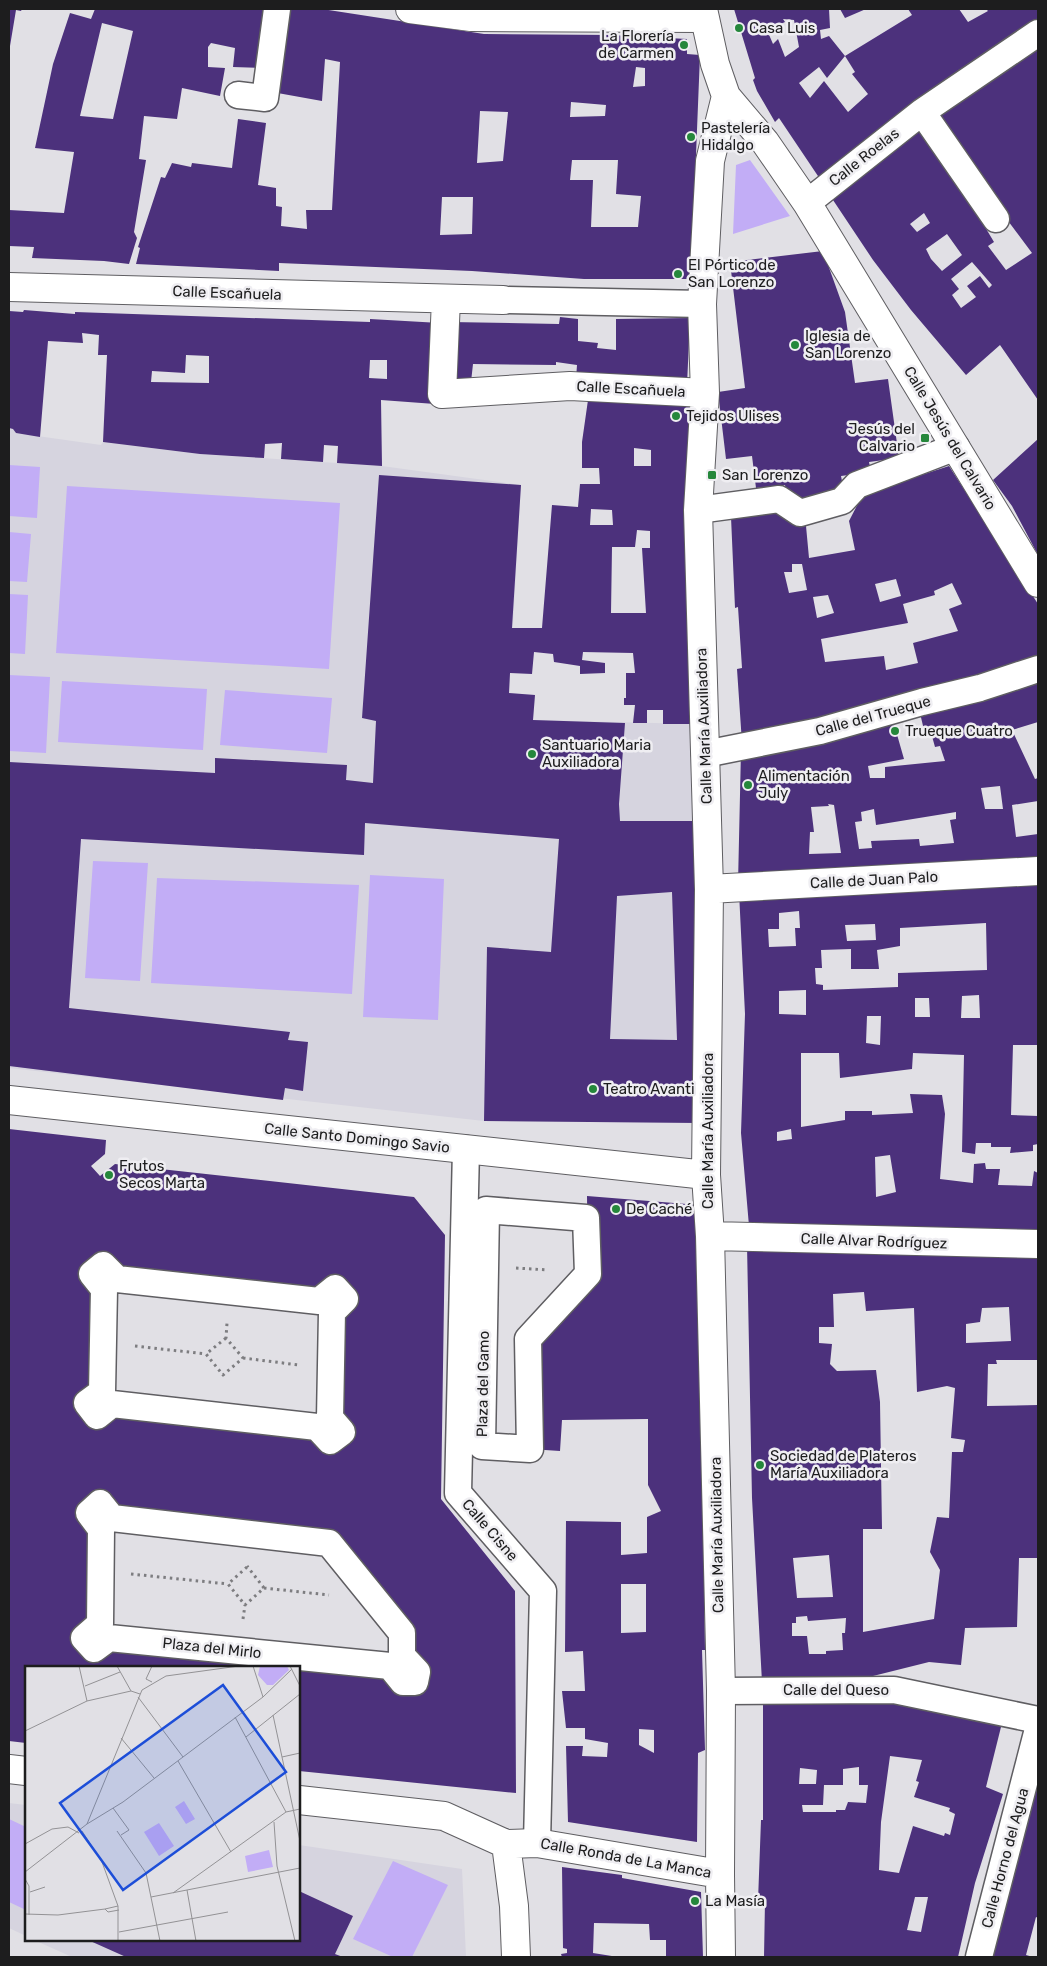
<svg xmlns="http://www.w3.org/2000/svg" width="1047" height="1966" viewBox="0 0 1047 1966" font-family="Rubik,sans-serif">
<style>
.built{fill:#d6d4df}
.green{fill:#c2adf6}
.building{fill:#4c317c;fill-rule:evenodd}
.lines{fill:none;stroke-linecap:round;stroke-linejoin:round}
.pedestrian-casing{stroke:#5f5e62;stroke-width:29}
.minor-casing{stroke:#5f5e62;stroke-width:30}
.path{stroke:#7d7d80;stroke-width:3;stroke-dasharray:2.5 4;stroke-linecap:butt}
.pedestrian{stroke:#fff;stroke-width:26}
.minor{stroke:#fff;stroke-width:28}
.poi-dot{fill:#25873b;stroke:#efeef2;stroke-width:2}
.labels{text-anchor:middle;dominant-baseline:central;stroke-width:5;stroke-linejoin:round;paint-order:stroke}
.poi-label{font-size:15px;fill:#1d1d1e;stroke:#efeef2;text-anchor:start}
.street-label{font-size:15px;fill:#1d1d1e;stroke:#efeef2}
.inset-road{fill:none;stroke:#939295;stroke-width:1}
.view{fill:#1d4ed8;fill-opacity:0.15;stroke:#1d4ed8;stroke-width:2.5}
.inset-edge{fill:none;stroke:#1d1d1e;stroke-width:2.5}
</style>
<rect width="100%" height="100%" fill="#e1e0e5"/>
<!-- built -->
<path class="built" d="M9,428L13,429L16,433L101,445L103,442L200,454L382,466L521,485L509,693L535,695L533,720L694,724L699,1123L484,1121L9,1068Z
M9,1803L26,1805V1936L9,1928Z
M299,1845L462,1869L466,1957H72L34,1940H299Z"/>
<!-- green -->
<path class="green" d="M750,160L790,216L733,234L736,165Z
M9,465L40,467L37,518L9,516Z
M67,486L340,503L329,669L56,653Z
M9,532L31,534L27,582L9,581Z
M9,594L28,595L25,654L9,653Z
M9,675L50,677L46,753L9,751Z
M62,681L207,689L203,750L58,742Z
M225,690L332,698L327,753L220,745Z
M93,861L148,863L140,981L85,978Z
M370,875L444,879L438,1020L363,1017Z
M157,878L359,885L352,994L151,983Z
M9,1819L26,1827V1910L9,1902Z
M393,1861L448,1885L412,1957H393L353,1939Z"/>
<!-- building -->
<path class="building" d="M9,9H22L21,11L16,10L10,46Z
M95,9H271L263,68L233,67L235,48L211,43L208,47V67L225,68L220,96L182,88L177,119L144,116L139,159L146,160L134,232L137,238L129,264L104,261L32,258L34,247L9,246V210L64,213L74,152L35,148L53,64L70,13L91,19ZM102,23L133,31L113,119L80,116Z
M280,9H322L484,34L611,35L687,39V54L700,55L691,279H584L472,271L279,263V271L136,264L140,248L138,247L161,177L165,178L172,163L191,167L192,163L232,168L238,119L266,123L258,185L276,188V206L282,207L281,226L307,229L306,210H332L340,62L325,59L322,101L272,92ZM636,67L645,68V86L633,87ZM571,102L606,105L605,116L570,117ZM480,111L508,112L503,161L477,163ZM572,160H618L616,194L641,196L638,227H591L593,180H570ZM442,197H473L472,234L440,235Z
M734,9H829L830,28L820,30L821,39L829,36L845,56L827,78L819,67L799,83L810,98L824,81L848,112L868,94L852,74L855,72L845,56L912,15L908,9H959L968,22L988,11L986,9H1038V28L822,182L779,118L775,122L757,91L753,80L755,78ZM783,19L794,20L799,47L785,57L778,39L773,44L767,30L785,22Z
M840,9H866L845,18Z
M1038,44V400L1000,345L966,375L911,310L873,260L831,197L920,124L990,223L985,227L994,242L988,246L1006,270L1032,253L930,116ZM924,213L930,223L917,232L910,224ZM947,234L962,255L942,271L931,259L926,249ZM972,262L992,285L989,288L980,276L967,286L976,297L961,308L952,295L959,289L951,279Z
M823,251L845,312L855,383L888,379L899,458L869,462L871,472L841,476L842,481L826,500L802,503L786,490L785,485L756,488L752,456L726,459L718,392L745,388L730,262Z
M24,310L75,314V312L370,322V319L440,323L435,404L381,400L382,466L337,463L338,446L324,445L323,462L281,459L282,443L265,444L264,458L200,454L103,442L107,355H98L99,335L82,333L83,343L48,341L40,437L16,433L13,429L9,428V311L23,312ZM186,355L209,356V383L151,382L152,371L185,373ZM370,360H387V379L369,378Z
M560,317L578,319V341L598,343L597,348L616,350V319L690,318L687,385L576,379L577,365L556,362V365L473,364L471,382L445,378L450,322L559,324Z
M589,393L692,401L694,724H663V710H647V723H633L635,705H624V698H626V673H635L633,653L583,652L582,660L605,663V673L580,674V666L554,662L553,654L534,652L532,674L510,673L509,693L535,695L533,720L625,723L619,804L620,821H696L699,1123L484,1121L487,947L551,952L559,839L365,823L364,855L81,839L69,1008L290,1032L288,1040L308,1042L303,1091L285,1088L283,1100L9,1066V762L215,773V758L347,765L346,780L373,783L376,721L362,718L379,475L521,485L512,628H542L552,505L578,507L580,484H600L599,468H582V442ZM634,448L651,450V466H634ZM591,509L612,510L613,525H590ZM637,530L650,531V548H642L646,613H611L612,547H635ZM672,892L677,1040L610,1039L617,896Z
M1038,439V555L1012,506L993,480Z
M949,466L1038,604V668L742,743L737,669L742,668L738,607L735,608L731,517L777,509L806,526L809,558L855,550L849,521L863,494ZM792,564H802L807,590L789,593L784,572H792ZM896,579L901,596L880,602L875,584ZM952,583L962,604L949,609L958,631L913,643L918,663L886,670L884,656L825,662L821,639L908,623L903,604L935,595L934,591ZM828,595L834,613L817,618L813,597Z
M1038,672V722L1012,730L1035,779L1038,778V801L1012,805L1016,837L1038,834V863L738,884L741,750L892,717L904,759L868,766L870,778H885V767L945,761L940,746L935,747L930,729L924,730L919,709ZM1000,786L1003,809H985L981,788ZM828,804L834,805L841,853L809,854L810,832H814L811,807L829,806ZM874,809L876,825L956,812V819L950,820L954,843L920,846L919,839L871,841L872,848L859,849L855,822L862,821L861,812Z
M1038,877V1045H1013L1011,1115L1038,1116V1144L1033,1145V1151L1010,1153L1011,1147H991V1143H976L975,1154L962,1152L964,1055L913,1053L912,1069L840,1078L839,1053H801V1127L845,1120V1111H872V1115L913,1113L910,1094L942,1095L945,1114L940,1179L973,1183L974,1164L985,1163L986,1169H1000L998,1185L1032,1186L1034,1171L1038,1173V1239L749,1226L741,1133L745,1014L739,892ZM799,911L800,928H795L796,946L769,947L768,929H779V913ZM986,923L987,970L898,973V987L823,990V985L816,984L815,968H822L821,950L851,949V969H879L877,950L900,946V928ZM875,924L876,940L847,941L845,925ZM806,990V1015L779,1014V991ZM979,995L980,1018H961L962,996ZM915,998H929L930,1017H915ZM867,1016H881L880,1045L866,1043ZM791,1129L792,1139L777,1141V1132ZM890,1155L896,1192L876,1197L875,1157Z
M9,1129L106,1140L105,1154L91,1166L100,1176L115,1164L414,1197L445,1235L441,1499L515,1591L516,1793L299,1771V1667H26V1743L9,1741ZM117,1279L332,1312L317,1427L102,1392ZM112,1518L329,1543L417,1672L94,1649Z
M587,1196L699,1205L705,1650H702L705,1750L698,1753L697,1842L568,1822L566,1746H583L582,1756L607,1757L608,1743L585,1739V1728H566L562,1691H585L583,1651L565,1652L566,1521L621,1522V1555L647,1553V1517L661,1511L648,1485V1419L562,1420L560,1451L530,1449L528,1339L588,1274ZM621,1584H646V1632L621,1633ZM639,1729L654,1730V1753L639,1745Z
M747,1245L1038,1250V1360H996L997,1364H988L987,1406L1038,1405V1558H1019L1017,1627L965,1628L961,1665L929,1662L869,1677L762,1682L752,1498ZM864,1292L866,1311L914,1308L917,1392L947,1386L955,1388L951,1438L965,1440L963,1452H952L949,1518L937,1517L930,1552L940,1570L934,1619L863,1632V1529H882L880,1402L876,1370L837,1371L830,1364L832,1344L819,1343V1327H834L833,1294ZM1009,1307L1011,1341L966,1343V1324L980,1322L982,1308ZM829,1555L833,1597L797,1598L793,1558ZM807,1616L808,1621L846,1618L845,1633H842L843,1650L826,1651V1654H809L807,1636H792V1623H796V1617Z
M763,1698H893L1004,1715L986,1787L1003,1794L975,1883L958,1957H764L765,1901H758L761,1820H763ZM890,1756L922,1760L916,1781L919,1782L914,1797L950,1808L949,1811L955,1814L950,1835L945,1833L944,1836L913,1826L899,1873L879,1870L881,1822ZM859,1767V1785H868L866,1803L848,1802L845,1810H836V1812H803L802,1805H823L824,1785H843V1769ZM800,1768L817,1770L816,1784H799ZM915,1897H928L921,1932L907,1930Z
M1038,1769V1918L1036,1917L1026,1955L1033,1957H986Z
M562,1867L622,1875V1878L701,1892L703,1957H666V1940H650L649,1924L594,1923L593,1953L618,1957H562L561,1954L567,1953V1949L563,1948Z
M299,1891L353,1916L335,1954L343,1957H126L88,1940H299Z"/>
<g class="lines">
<defs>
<path id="pedestrian" d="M238,95L265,98L277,9
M922,112L996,219
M807,203L922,112L1038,33
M503,300L702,304
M698,510L779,499L800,513L842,501L857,485L956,447
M705,754L820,731L922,702L980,688L1038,669
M466,1149L458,1493L543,1591L537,1843
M486,1210L586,1218L588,1274L528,1339L530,1449L482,1446Z
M103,1265L117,1279L319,1301L335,1288L345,1299L332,1312L330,1418L342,1432L330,1441L317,1427L112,1404L97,1416L87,1403L102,1392L104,1289L92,1274Z
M100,1503L112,1518L329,1543L402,1633V1656L417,1672L415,1682H403L390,1666L109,1638L94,1649L84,1638L100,1624L101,1529L89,1513Z
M721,1691L894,1690L1038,1720
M979,1957L1038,1729"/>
<path id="minor" d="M410,9L471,17L704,18
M703,9L715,64L726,96L765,142L807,203L1038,583
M9,287L503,300
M446,299L442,394L570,386L705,393
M709,889L1038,871
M9,1100L706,1175
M710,1236L1038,1244
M9,1769L26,1771
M299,1800L444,1816L506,1844L537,1843L720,1874
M506,1844L514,1906L516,1957
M721,1957L720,1874L721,1691L710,1236L706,1175L709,889L698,510L705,393L702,304L710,161L726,96"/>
</defs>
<!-- pedestrian casing -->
<use href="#pedestrian" class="pedestrian-casing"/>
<!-- minor casing -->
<use href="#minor" class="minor-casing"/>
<!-- path -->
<path class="path" d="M130,1166V1162
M516,1268L548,1270
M226,1338L206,1354L223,1375L243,1358L226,1338L227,1323
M135,1346L206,1354
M243,1358L299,1365
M247,1567L228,1584L245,1605L264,1588L247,1566
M131,1574L228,1584
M264,1588L329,1595
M243,1619L245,1605"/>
<!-- pedestrian -->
<use href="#pedestrian" class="pedestrian"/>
<!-- minor -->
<use href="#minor" class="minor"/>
</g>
<!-- markers -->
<g class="poi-dot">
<circle cx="739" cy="28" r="5"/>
<circle cx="684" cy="45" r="5"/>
<circle cx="691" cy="137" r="5"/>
<circle cx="678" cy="274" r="5"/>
<circle cx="795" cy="345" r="5"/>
<circle cx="676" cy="416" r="5"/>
<rect x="920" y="433" width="10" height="10" rx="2.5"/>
<rect x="707" y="470" width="10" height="10" rx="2.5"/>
<circle cx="895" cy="731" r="5"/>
<circle cx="532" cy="754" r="5"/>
<circle cx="748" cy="785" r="5"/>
<circle cx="593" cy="1089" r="5"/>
<circle cx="109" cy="1175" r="5"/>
<circle cx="616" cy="1209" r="5"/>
<circle cx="760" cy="1465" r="5"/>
<circle cx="695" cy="1901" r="5"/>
</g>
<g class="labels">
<!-- poi labels -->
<g class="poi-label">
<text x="749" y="28">Casa Luis</text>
<text x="674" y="36" text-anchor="end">La Florería<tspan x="674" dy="17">de Carmen</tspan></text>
<text x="701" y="128">Pastelería<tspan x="701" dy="17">Hidalgo</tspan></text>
<text x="688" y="265">El Pórtico de<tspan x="688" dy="17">San Lorenzo</tspan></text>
<text x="805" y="336">Iglesia de<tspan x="805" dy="17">San Lorenzo</tspan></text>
<text x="686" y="416">Tejidos Ulises</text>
<text x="915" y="429" text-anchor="end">Jesús del<tspan x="915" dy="17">Calvario</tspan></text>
<text x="722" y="475">San Lorenzo</text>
<text x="905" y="731">Trueque Cuatro</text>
<text x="542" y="745">Santuario Maria<tspan x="542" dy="17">Auxiliadora</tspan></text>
<text x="758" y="776">Alimentación<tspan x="758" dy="17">July</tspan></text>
<text x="603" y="1089">Teatro Avanti</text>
<text x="119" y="1166">Frutos<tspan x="119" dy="17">Secos Marta</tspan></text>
<text x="626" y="1209">De Caché</text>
<text x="770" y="1456">Sociedad de Plateros<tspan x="770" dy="17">María Auxiliadora</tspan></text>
<text x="705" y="1901">La Masía</text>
</g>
<!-- street labels -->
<g class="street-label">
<text transform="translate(864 157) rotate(-38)">Calle Roelas</text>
<text transform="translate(227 293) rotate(2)">Calle Escañuela</text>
<text transform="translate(631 389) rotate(3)">Calle Escañuela</text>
<text transform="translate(950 438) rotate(59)">Calle Jesús del Calvario</text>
<text transform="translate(873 716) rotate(-15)">Calle del Trueque</text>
<text transform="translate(704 726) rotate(-92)">Calle María Auxiliadora</text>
<text transform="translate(874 880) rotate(-3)">Calle de Juan Palo</text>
<text transform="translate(708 1131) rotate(-90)">Calle María Auxiliadora</text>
<text transform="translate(357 1138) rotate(6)">Calle Santo Domingo Savio</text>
<text transform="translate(874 1241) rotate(2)">Calle Alvar Rodríguez</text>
<text transform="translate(483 1384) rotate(-89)">Plaza del Gamo</text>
<text transform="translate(490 1530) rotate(49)">Calle Cisne</text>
<text transform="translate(717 1535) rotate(-91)">Calle María Auxiliadora</text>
<text transform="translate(212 1648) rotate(6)">Plaza del Mirlo</text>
<text x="836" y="1690">Calle del Queso</text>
<text transform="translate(626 1858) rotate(10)">Calle Ronda de La Manca</text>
<text transform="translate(1005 1858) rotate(-75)">Calle Horno del Agua</text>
</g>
</g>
<!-- overview -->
<g transform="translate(25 1666)">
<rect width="275" height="275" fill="#e1e0e5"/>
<path d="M235,0H262L264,4L248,19H242L233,9ZM159,135L170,153L161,158L150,141ZM134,157L149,180L134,190L119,166ZM244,184L248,201L223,206L220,190Z" fill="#c2adf6"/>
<path class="inset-road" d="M54,0L62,35M92,0L106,25M127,0L121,13L127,16M228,0L238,31M265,0L275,20M60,20L95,6M113,31L158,91M248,49L275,175M210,51L261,146M0,65L62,35L106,25L115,28M221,71L275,28M96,72L129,112M257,91L275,87M153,95L206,186M88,142L104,164L96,169M249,156L252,200L270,275M62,158L98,136L238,31L267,3M57,165L77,196L93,240V275M92,165L121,207L135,275M0,178L27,163L43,161L54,167M0,206L62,158L117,24L141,10L214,0M0,213L4,220V249M162,224L171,275M5,226L20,221M148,227L261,146L275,143M126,231L275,202M93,240L80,243L83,246L94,244M0,248L33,249L80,243M94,266L203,246"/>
<path class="view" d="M198,19L261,106L98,224L35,137Z"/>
<rect width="275" height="275" class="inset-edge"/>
</g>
<!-- border -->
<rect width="1047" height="1966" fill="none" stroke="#1d1d1e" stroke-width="20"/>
</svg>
